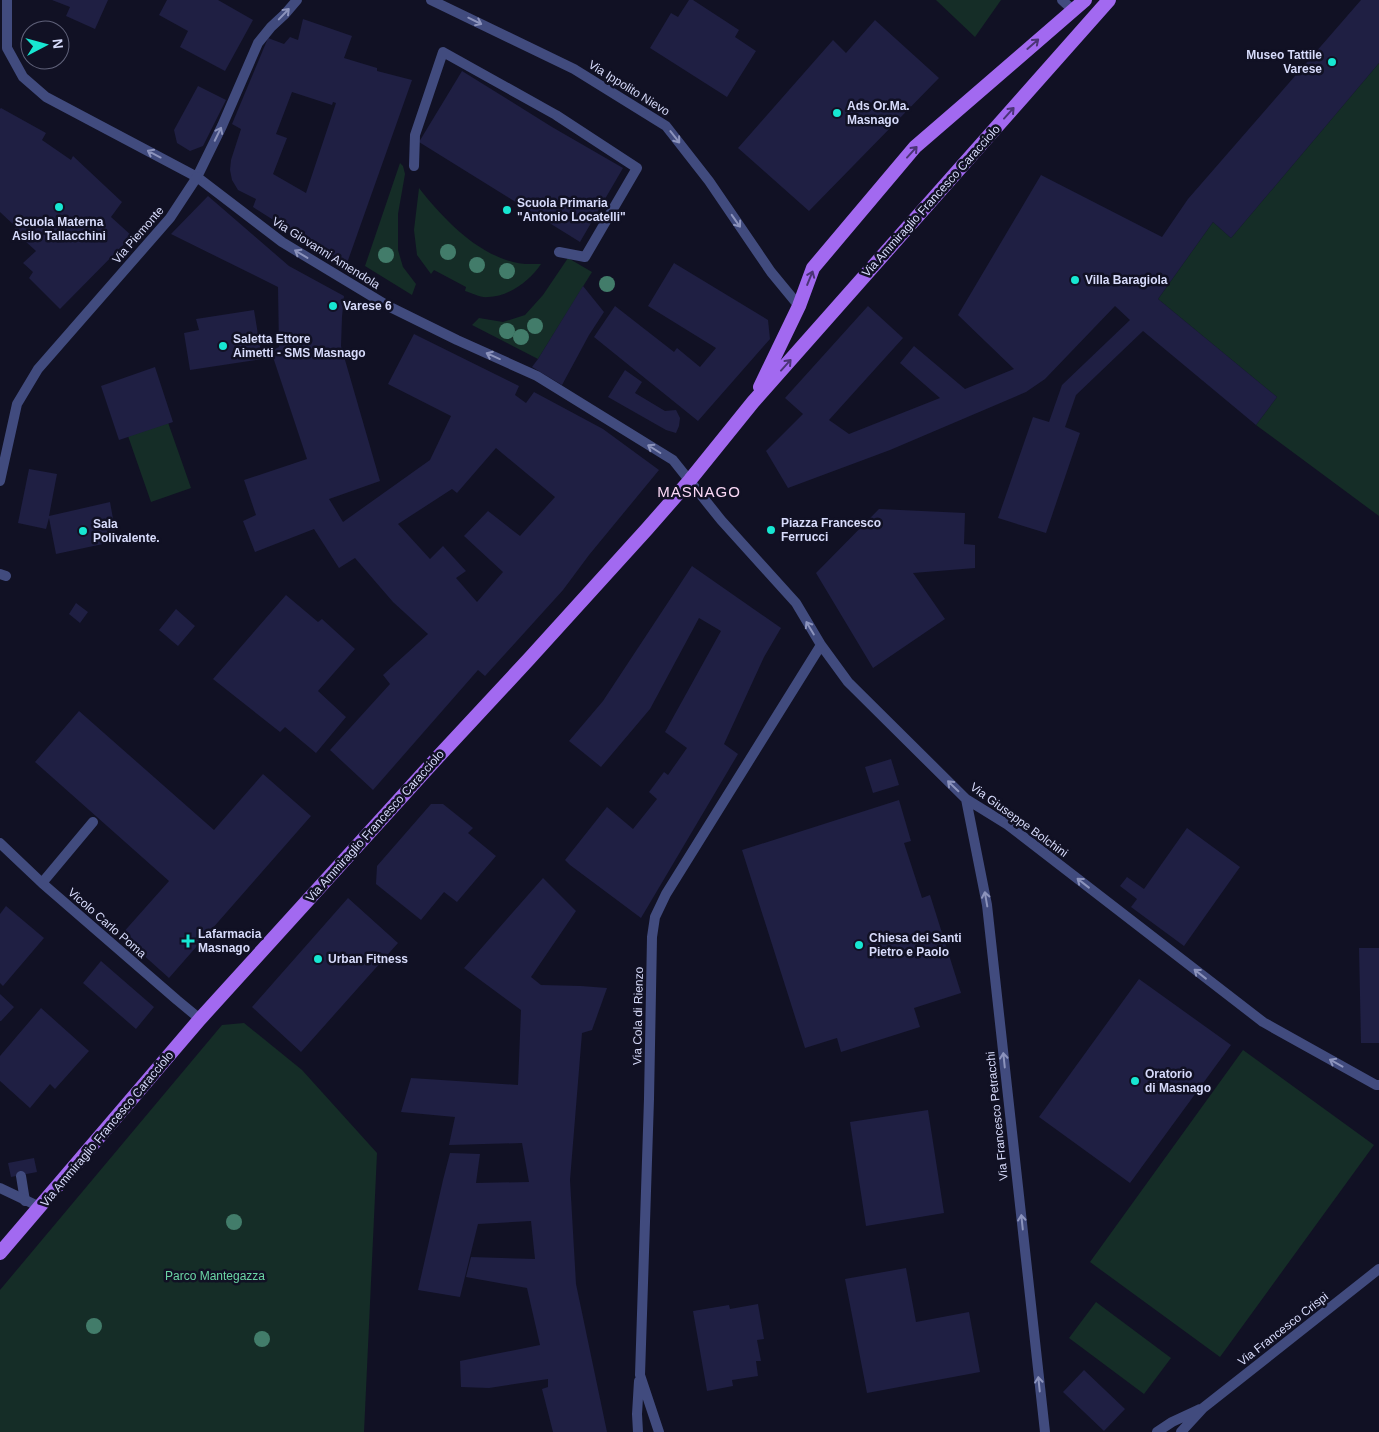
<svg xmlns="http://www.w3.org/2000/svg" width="1379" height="1432" viewBox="0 0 1379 1432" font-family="Arial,sans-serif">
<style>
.green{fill:#152d27}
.building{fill:#1f1f43;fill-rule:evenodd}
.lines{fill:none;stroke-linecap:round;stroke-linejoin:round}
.service{stroke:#414b7e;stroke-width:10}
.minor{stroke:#414b7e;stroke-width:10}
.tertiary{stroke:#414b7e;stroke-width:10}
.primary{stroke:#a269f0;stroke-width:14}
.tree{fill:#427c6a}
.oneway{stroke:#8c93bc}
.oneway2{stroke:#4b3476}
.poi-dot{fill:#17e7d2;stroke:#111124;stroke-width:2}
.labels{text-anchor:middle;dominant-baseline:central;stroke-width:5;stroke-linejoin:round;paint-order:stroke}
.poi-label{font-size:12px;font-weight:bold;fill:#d7dbfb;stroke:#111124;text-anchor:start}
.street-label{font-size:12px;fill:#d7dbfb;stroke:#111124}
.park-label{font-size:12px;fill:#6ad4a4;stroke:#111124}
.quarter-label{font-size:15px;letter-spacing:1px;fill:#fbd9f6;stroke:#111124}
</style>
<rect width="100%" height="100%" fill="#111124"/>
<!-- green -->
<path class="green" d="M936,0H1001L975,37Z
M1379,63V516L1256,425L1277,397L1158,299L1213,222L1231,238Z
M400,163L403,166L405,174L398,214V250L403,267L416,284L412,295L365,266Z
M419,188C444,220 482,260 525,264C530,264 536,264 541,264C531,280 508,297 488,297C481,298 472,293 465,291L466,287L434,270L431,274L417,255L414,230Z
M568,258L592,272L538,359L472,325L479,318L503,322L525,315L543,295Z
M152,377L191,488L151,502L112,390Z
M244,1023L302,1070L377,1153L364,1432H0V1290L222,1025Z
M1243,1050L1374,1145L1220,1357L1090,1262Z
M1096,1302L1171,1358L1144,1394L1069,1338Z"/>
<!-- building -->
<path class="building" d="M52,0H108L95,29L66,16L70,7Z
M167,0H218L253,20L225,71L180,47L188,31L159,15Z
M689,0H693L739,30L735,37L756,51L727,97L650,48L671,13L678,17Z
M1361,0H1379V63L1231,238L1213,222L1158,299L1277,397L1256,425L1143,331L1076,395L1065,427L1080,433L1046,533L998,518L1033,417L1049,422L1062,385L1130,320L1115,306L1045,379L1026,392L890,450L788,488L766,451L803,414L785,398L868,306L903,338L829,420L849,434L940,398L900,363L914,346L965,389L1014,369L958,315L1041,175L1162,237L1188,199Z
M303,19L352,36L344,58L377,68V71L412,80L346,266L253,207L256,199L238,190L232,180L230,170L231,160L241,129L232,124L268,38L284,44L290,37L298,40ZM292,92L332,105L333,102L336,103L306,193L273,174L287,138L276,134Z
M875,20L939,78L809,211L738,148L833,40L846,53Z
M462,71L552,127L623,168L580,242L419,142Z
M198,86L226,100L203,146L190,151L177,143L174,130Z
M1,108L46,133L42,140L71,160L73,156L122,202L111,217L132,236L60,309L29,278L33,272L23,263L36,251L13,230L16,227L0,212V109Z
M208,196L289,266L344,296L342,317L341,346L380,481L329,499L343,522L430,460L451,416L388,384L414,334L519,386L515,395L526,403L534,392L603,429L659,470L589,555L563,590L485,676L478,670L373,790L330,750L390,684L383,675L428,634L393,602L355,558L339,568L314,529L255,552L243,521L256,515L244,480L307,459L271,351L279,347L278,287L171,234ZM496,448L555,497L520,536L488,511L464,536L503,572L477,602L456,578L466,571L443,546L430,559L398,524L452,489L457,493Z
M674,263L768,320L770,339L698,421L594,337L615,306L674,352L677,348L700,367L716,348L648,306Z
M583,286L604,312L589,335L562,385L532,367L538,359Z
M254,310L262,359L190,370L184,333L199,330L196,319Z
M155,367L173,422L119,440L101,386Z
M625,370L642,382L635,393L665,411L676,410L680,418L679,426L676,433L666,430L608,397Z
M29,469L57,474L49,516L110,502L117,541L56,554L49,518L46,529L18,523Z
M879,509L965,513L964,544L975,545V568L913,573L945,619L873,668L816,573Z
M692,566L781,628L764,657L724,744L738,754L641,918L570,865L565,860L607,807L633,829L657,799L649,792L664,772L668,775L687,748L665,732L721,631L699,618L650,709L601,767L569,741L603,701Z
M286,595L318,622L322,619L355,649L318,691L346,717L316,753L285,727L280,732L213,679Z
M76,603L88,612L80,623L69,614Z
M176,609L195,626L178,646L159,630Z
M79,711L214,830L263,774L311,816L169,978L121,935L169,881L35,762Z
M891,759L899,785L873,793L865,767Z
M899,800L911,841L904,843L922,898L930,895L961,993L914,1008L920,1027L841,1052L837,1038L805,1048L742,850Z
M431,804H443L473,828L468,833L496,856L457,902L444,892L421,920L376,884L377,866Z
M1187,828L1240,867L1184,946L1131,907L1137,899L1120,886L1127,877L1144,889Z
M543,878L576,911L531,977L541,985L581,986L607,988L592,1030L582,1033L570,1180L576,1284L607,1432H553L542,1389L548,1387V1379L489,1388L461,1387L460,1361L540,1345L527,1288L466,1277L471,1257L535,1259L531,1221L478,1224L460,1297L418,1290L443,1180L450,1153L480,1154L476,1183L529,1182L522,1143L449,1145L455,1117L401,1112L411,1078L518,1085L521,1010L464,968Z
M348,898L398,943L301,1052L252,1007Z
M6,906L44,938L3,986L0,983V914Z
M1359,948H1379V1043H1361Z
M101,961L154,1007L136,1029L83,983Z
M1139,979L1231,1045L1130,1183L1039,1117Z
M0,994L14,1007L1,1021H0Z
M41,1008L89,1051L55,1089L50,1084L30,1108L0,1081V1056Z
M928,1110L944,1213L866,1226L850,1122Z
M34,1158L37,1172L11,1177L8,1163Z
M906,1268L916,1322L969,1312L980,1372L867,1393L845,1279Z
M758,1304L764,1339L757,1340L761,1361H756L758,1376L732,1380L733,1386L707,1391L693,1311L729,1305L730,1309Z
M1084,1370L1125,1409L1104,1431L1063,1392Z"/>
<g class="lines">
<!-- service -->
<path class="service" d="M414,166L415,135L443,52L556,115L637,168L585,257L559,252
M0,574L6,576
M21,1176L25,1201"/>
<!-- minor -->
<path class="minor" d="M7,0V48L23,77L46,97L197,177L282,242L388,306L457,340L537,376L673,460L721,520L796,603L821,645L848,682L966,799L1008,825L1263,1022L1376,1085H1379
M431,0L574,69L666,126L709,181L771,272L799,306
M1062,0L1073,10
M197,177L222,126L258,43L271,27L285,14L297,0
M966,799L987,905L1045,1432
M0,843L42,883L177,1000L200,1019
M42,883L93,822
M0,1188L40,1207
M638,1432L637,1414L639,1381
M659,1432L640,1375L649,1099L652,937L655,917L666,894L821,645"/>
<!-- tertiary -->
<path class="tertiary" d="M0,481L17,404L38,369L170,218L197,177
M1157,1432L1172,1422L1200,1409
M1181,1432L1203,1408L1379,1269"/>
<!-- primary -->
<path class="primary" d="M760,387L799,306L813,268L915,147L1085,0
M0,1253L200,1019L437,758L529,659L647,529L690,480L753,402L1109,0"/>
</g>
<!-- trees -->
<g class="tree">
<circle cx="448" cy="252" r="8"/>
<circle cx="386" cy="255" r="8"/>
<circle cx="477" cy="265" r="8"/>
<circle cx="507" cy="271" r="8"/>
<circle cx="607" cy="284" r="8"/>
<circle cx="535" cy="326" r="8"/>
<circle cx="507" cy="331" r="8"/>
<circle cx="521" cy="337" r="8"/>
<circle cx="234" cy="1222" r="8"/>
<circle cx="94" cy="1326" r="8"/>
<circle cx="262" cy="1339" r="8"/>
</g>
<!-- one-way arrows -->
<defs><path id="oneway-shaft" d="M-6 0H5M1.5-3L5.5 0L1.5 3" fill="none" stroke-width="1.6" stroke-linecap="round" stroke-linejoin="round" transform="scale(1.25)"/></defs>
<g class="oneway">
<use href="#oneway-shaft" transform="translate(284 14) rotate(-46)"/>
<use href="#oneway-shaft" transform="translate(475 21) rotate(26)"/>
<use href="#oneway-shaft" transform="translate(218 134) rotate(-64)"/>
<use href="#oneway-shaft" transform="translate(675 137) rotate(52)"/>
<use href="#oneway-shaft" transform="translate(154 154) rotate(-152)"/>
<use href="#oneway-shaft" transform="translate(736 221) rotate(55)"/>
<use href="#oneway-shaft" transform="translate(301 254) rotate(-149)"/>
<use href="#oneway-shaft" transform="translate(493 356) rotate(-156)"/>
<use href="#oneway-shaft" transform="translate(654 449) rotate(-148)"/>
<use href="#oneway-shaft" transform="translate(810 628) rotate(-121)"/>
<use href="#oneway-shaft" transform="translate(953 786) rotate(-136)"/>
<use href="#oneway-shaft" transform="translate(1083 883) rotate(-142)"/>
<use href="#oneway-shaft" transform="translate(986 899) rotate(-100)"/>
<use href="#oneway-shaft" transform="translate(1200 974) rotate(-142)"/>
<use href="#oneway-shaft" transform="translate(1004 1060) rotate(-96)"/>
<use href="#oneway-shaft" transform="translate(1336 1063) rotate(-151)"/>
<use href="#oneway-shaft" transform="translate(1022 1222) rotate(-96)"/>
<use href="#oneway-shaft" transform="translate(1039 1384) rotate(-96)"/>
</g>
<g class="oneway2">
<use href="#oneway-shaft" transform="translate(1033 44) rotate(-41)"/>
<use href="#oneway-shaft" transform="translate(1009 113) rotate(-48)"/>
<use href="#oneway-shaft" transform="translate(912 152) rotate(-48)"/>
<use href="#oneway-shaft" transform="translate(810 278) rotate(-68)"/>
<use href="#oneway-shaft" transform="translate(786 365) rotate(-48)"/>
</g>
<!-- markers -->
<g class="poi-dot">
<circle cx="1332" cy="62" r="5"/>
<circle cx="837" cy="113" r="5"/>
<circle cx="59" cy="207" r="5"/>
<circle cx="507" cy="210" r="5"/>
<circle cx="1075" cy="280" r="5"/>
<circle cx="333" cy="306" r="5"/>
<circle cx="223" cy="346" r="5"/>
<circle cx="771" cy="530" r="5"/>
<circle cx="83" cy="531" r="5"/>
<path d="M185.5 933.5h5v5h5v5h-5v5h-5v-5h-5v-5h5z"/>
<circle cx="859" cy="945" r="5"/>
<circle cx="318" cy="959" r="5"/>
<circle cx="1135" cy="1081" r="5"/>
</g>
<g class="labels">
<!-- poi labels -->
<g class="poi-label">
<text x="1322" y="55" text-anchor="end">Museo Tattile<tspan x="1322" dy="14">Varese</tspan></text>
<text x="847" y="106">Ads Or.Ma.<tspan x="847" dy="14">Masnago</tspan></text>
<text x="517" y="203">Scuola Primaria<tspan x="517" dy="14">"Antonio Locatelli"</tspan></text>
<text x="59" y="222" text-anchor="middle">Scuola Materna<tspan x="59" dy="14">Asilo Tallacchini</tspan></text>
<text x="1085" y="280">Villa Baragiola</text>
<text x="343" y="306">Varese 6</text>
<text x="233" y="339">Saletta Ettore<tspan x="233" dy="14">Aimetti - SMS Masnago</tspan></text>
<text x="781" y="523">Piazza Francesco<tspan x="781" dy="14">Ferrucci</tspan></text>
<text x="93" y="524">Sala<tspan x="93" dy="14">Polivalente.</tspan></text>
<text x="198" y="934">Lafarmacia<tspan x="198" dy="14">Masnago</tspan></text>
<text x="869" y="938">Chiesa dei Santi<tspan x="869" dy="14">Pietro e Paolo</tspan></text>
<text x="328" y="959">Urban Fitness</text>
<text x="1145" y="1074">Oratorio<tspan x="1145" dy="14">di Masnago</tspan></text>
</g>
<!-- street labels -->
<g class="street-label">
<text transform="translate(629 88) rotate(32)">Via Ippolito Nievo</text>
<text transform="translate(931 201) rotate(-48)">Via Ammiraglio Francesco Caracciolo</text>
<text transform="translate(138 235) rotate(-49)">Via Piemonte</text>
<text transform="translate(326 253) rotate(32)">Via Giovanni Amendola</text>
<text transform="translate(1019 820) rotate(36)">Via Giuseppe Bolchini</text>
<text transform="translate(375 826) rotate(-48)">Via Ammiraglio Francesco Caracciolo</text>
<text transform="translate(107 923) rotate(41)">Vicolo Carlo Poma</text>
<text transform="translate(638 1016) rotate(-89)">Via Cola di Rienzo</text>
<text transform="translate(997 1116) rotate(-96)">Via Francesco Petracchi</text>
<text transform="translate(107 1129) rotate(-50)">Via Ammiraglio Francesco Caracciolo</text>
<text transform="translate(1283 1329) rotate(-38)">Via Francesco Crispi</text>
</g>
<!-- park labels -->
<g class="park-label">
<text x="215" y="1276">Parco Mantegazza</text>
</g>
<!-- quarter labels -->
<g class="quarter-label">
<text x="699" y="491">MASNAGO</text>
</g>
</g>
<!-- north arrow -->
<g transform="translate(45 45) rotate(84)"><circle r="24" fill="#111124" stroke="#60627a"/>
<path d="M0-4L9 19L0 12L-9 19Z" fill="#17e7d2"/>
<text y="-8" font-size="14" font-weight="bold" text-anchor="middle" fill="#d7dbfb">N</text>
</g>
</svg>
